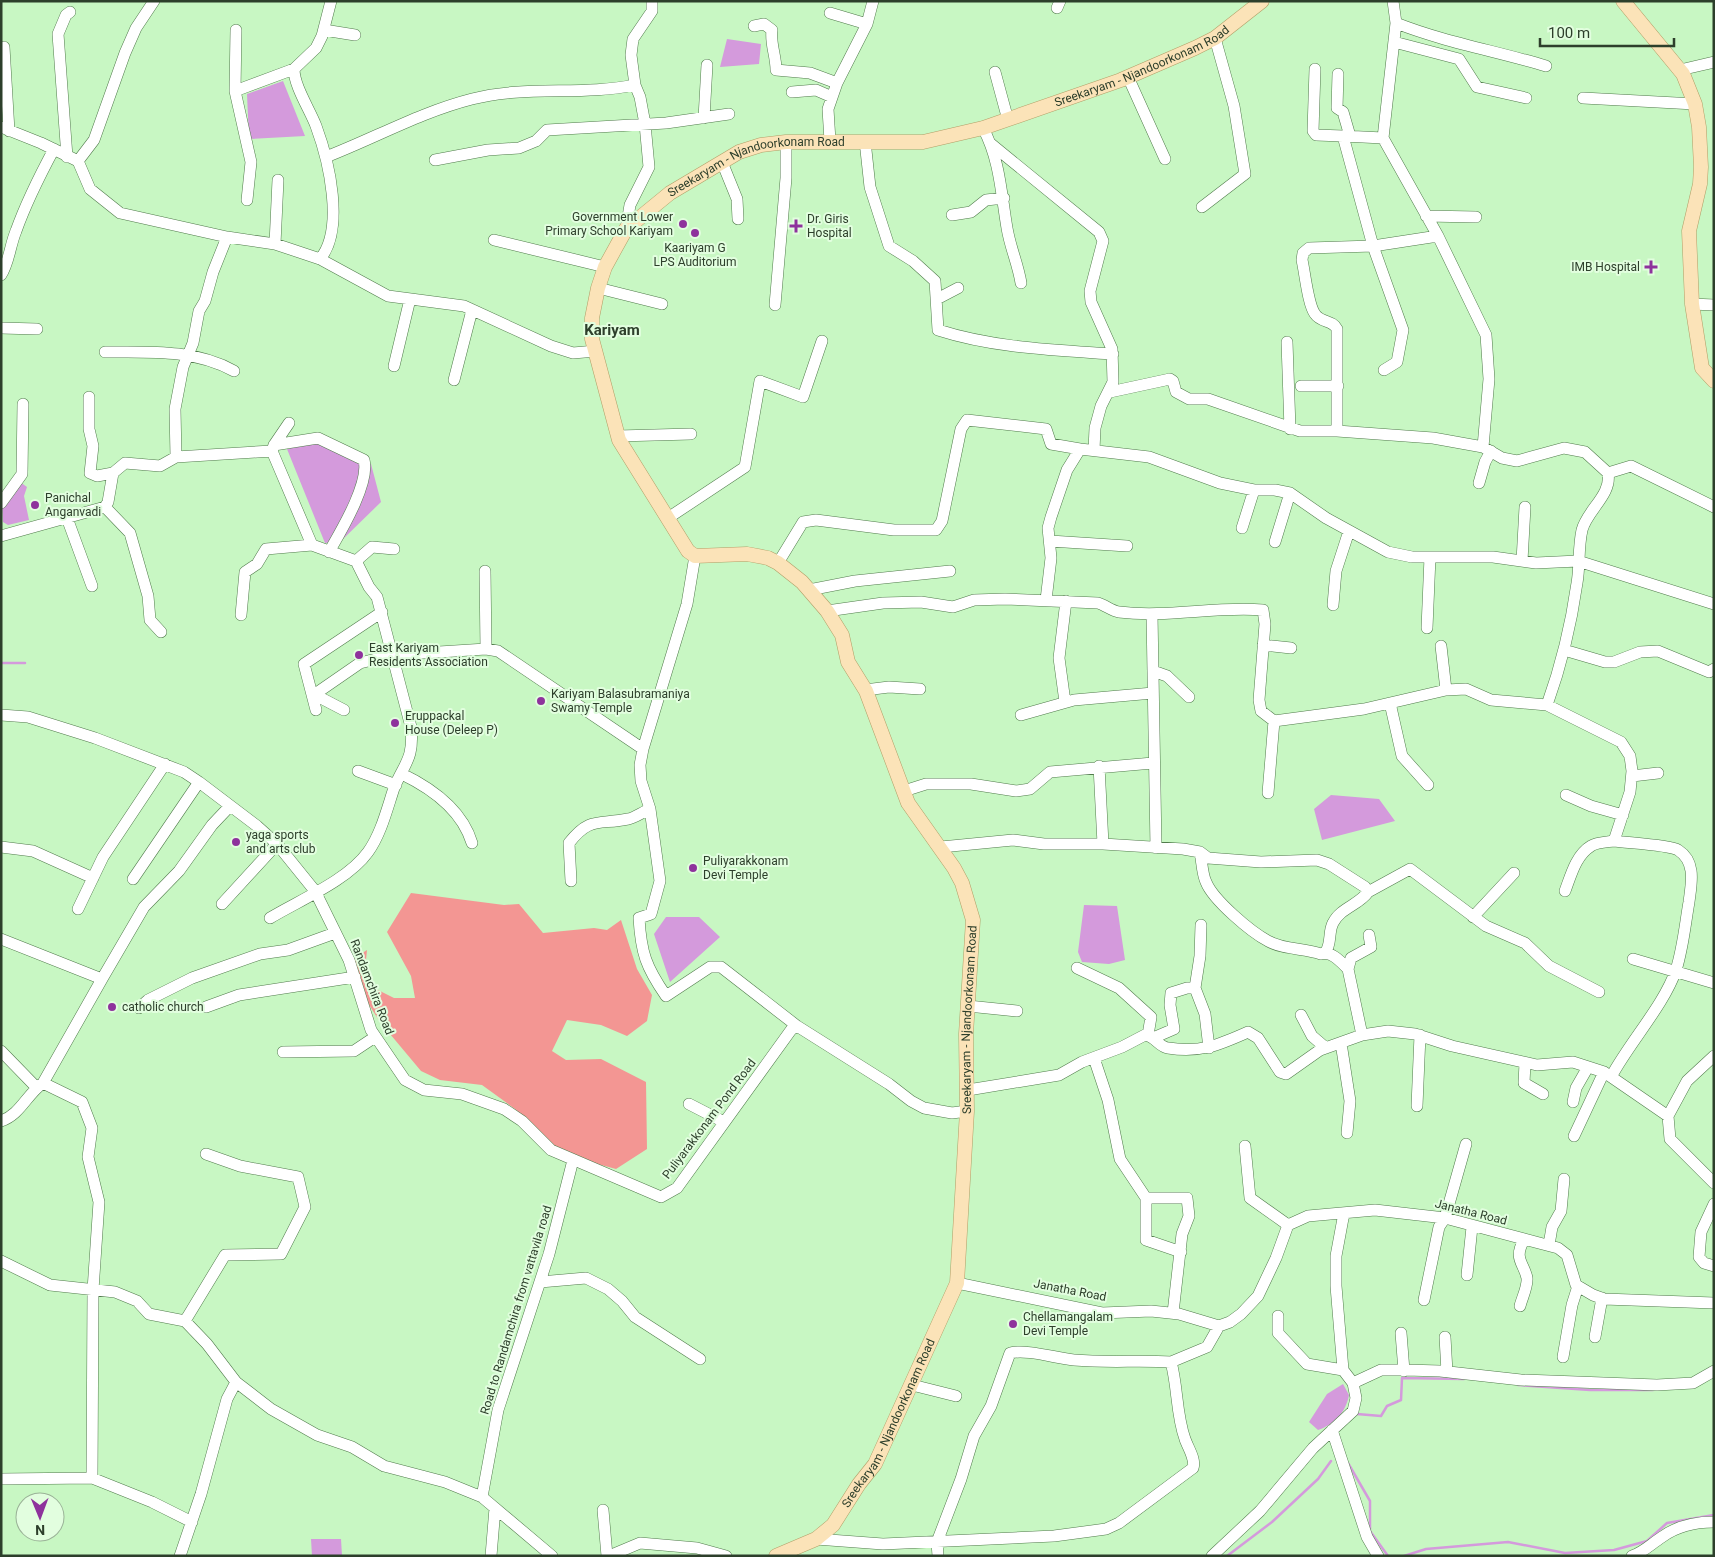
<svg xmlns="http://www.w3.org/2000/svg" width="1715" height="1557" viewBox="0 0 1715 1557" font-family="Roboto,sans-serif">
<style>
.forest{fill:#f39693}
.water{fill:#d49adc}
.lines{fill:none;stroke-linecap:round;stroke-linejoin:round}
.stream{stroke:#d49adc;stroke-width:2.5}
.minor-casing{stroke:#517b4c;stroke-width:12}
.major-casing{stroke:#b19e67;stroke-width:15}
.minor{stroke:#fff;stroke-width:11}
.major{stroke:#fbe3b8;stroke-width:14}
.poi-dot{fill:#8e329c;stroke:#e2fedf;stroke-width:2}
.labels{text-anchor:middle;dominant-baseline:central;stroke-width:4;stroke-linejoin:round;paint-order:stroke}
.street-label{font-size:12px;fill:#2d3f2b;stroke:#e2fedf}
.poi-label{font-size:12px;fill:#2d3f2b;stroke:#e2fedf;text-anchor:start}
.quarter-label{font-size:15px;font-weight:bold;fill:#2d3f2b;stroke:#e2fedf}
</style>
<rect width="100%" height="100%" fill="#c8f7c3"/>
<!-- forest -->
<path class="forest" d="M411,893L504,905L519,904L543,933L594,928L607,930L621,920L637,969L652,995L647,1021L627,1036L601,1025L567,1020L552,1051L566,1060L601,1059L646,1082L647,1149L616,1169L579,1159L556,1147L515,1109L482,1085L440,1080L421,1071L380,1022L366,1000L353,959L367,950L366,960L370,986L394,998H415L411,976L387,932Z"/>
<!-- water -->
<path class="water" d="M727,39L761,44L759,64L720,67Z
M283,81L305,136L249,139L247,94Z
M331,438L371,464L381,502L341,541L325,543L287,449Z
M20,482L27,487L24,496L29,520L8,525L3,522L2,505Z
M1331,795L1379,799L1395,821L1322,840L1314,809Z
M1084,905L1117,906L1125,960L1109,964L1082,962L1078,952Z
M666,917H699L720,937L670,982L654,934Z
M1343,1384L1349,1395C1346,1412 1334,1425 1318,1430L1309,1422L1327,1394Z
M311,1539H341L342,1556H312Z"/>
<g class="lines">
<!-- stream -->
<path class="stream" d="M1,663H25
M1518,1385L1590,1390H1653
M1357,1414L1381,1416L1387,1406L1401,1400L1402,1378L1464,1379
M1348,1463L1370,1501V1531L1388,1556
M1227,1556L1272,1522L1318,1479L1331,1461
M1404,1556L1426,1549L1508,1542L1565,1553L1614,1550L1647,1541L1667,1523L1714,1515"/>
<defs>
<path id="minor" d="M1393,1L1396,23L1383,138L1343,136L1373,246L1309,248L1303,253L1302,260C1305,273 1308,305 1315,314C1321,323 1333,320 1337,329V431L1433,438L1483,447
M1057,8L1060,1
M830,13L867,24
M1396,23C1444,42 1496,51 1546,66
M754,26L764,24L772,30C770,44 776,55 776,70L810,73L837,83
M236,30L235,91L251,162L247,200
M324,30L355,35
M1394,42L1459,59L1477,87L1526,98
M4,47L9,131
M1315,69L1313,131L1316,135L1343,136
M1680,70L1714,62
M995,72L1008,120
M1338,74L1337,108L1343,112L1350,136
M1128,77L1165,159
M235,91L294,69
M792,92L816,90L832,97
M1583,98L1695,104
M704,118L707,65
M1,127L41,143L78,161L90,189L120,213L227,237L275,244L320,259L388,296L464,306L551,346L573,353L596,351
M983,128C1000,160 1001,193 1007,228C1010,247 1018,264 1021,283
M1383,138L1438,236L1486,335L1489,379L1483,447L1502,458L1517,461L1564,448L1585,452L1608,473C1612,495 1587,510 1582,530C1578,548 1580,566 1577,583C1571,625 1561,666 1547,705L1621,742L1630,756L1632,771L1630,792L1614,841C1628,843 1669,845 1678,850C1697,862 1691,885 1689,902C1685,925 1683,948 1676,970C1664,1005 1629,1043 1611,1077
M830,141L828,109L837,83L867,24L873,1
M865,141L870,187L889,246L913,261L935,281L938,330C994,348 1054,350 1113,354
M991,144L1099,232L1103,241L1090,291L1091,302L1112,349L1113,382L1101,406L1095,428L1094,450
M67,157L58,34L66,15L70,12
M326,157C375,138 421,112 472,99C525,85 582,96 635,85
M435,160L488,150L519,148L536,141L547,130L666,123L729,114
M78,161L94,140L125,53L136,28L154,1
M722,162L737,199L738,219
M1202,207L1245,174L1234,106L1215,38
M952,215L971,212L986,200L1004,198
M1426,216L1476,217
M626,229L630,205L649,167L645,124L640,97L635,85L631,55L633,39L652,11V1
M494,240L605,267
M275,244L278,180
M320,259C345,229 329,161 316,126C310,110 294,86 294,69L316,48L322,36L331,1
M1,275C9,263 10,245 16,231C26,203 40,175 54,149
M598,288L662,304
M937,299L958,288
M1692,304L1714,305
M775,305L786,178V142
M1,328L37,329
M1287,342L1290,429
M105,352C149,352 195,349 234,371
M394,366L410,299
M1384,370L1397,362L1403,330L1373,246L1438,236
M454,380L472,310
M1301,386H1338
M1110,392L1170,379L1173,381L1176,392L1189,399H1208L1300,431H1337
M89,397V429L93,446L90,473L97,476L113,473
M618,436L691,434
M274,445L289,423
M176,457L175,409L183,367L193,343L199,311L205,301L213,272L227,237
M1608,473L1631,466L1714,507
M1479,483L1485,462L1491,451
M1,503L22,474L23,404
M105,507L130,533L148,596L150,620L161,632
M67,518L92,586
M668,518L745,467L760,381L803,397L822,341
M1242,528L1254,490
M1,536L105,507L108,502L113,473L125,463L160,466L176,457L272,451
M1050,541L1127,546
M1275,542L1290,493L1326,518L1388,552L1412,557H1493L1536,563L1578,561L1714,604
M695,556L687,604L643,749L640,765L641,781L650,809L660,881L651,914L639,918C641,953 646,967 666,996L710,967H721L797,1026L889,1084L911,1101L924,1108L952,1113L967,1111
M356,561L372,547L394,549
M1522,561L1525,507
M778,563L803,522L816,520L894,530H936L942,521L961,429L967,420L1046,429L1051,444L1080,449
M485,571L486,649
M809,590L855,581L950,571
M1046,600L1051,558L1048,528L1051,517L1067,470L1080,449L1149,457L1220,483L1254,490H1275L1290,493
M1333,605L1336,571L1349,531
M827,611L883,603L921,602L953,607L974,600L1005,599L1098,603C1105,605 1112,611 1119,612C1167,618 1215,606 1263,610L1265,624L1259,700L1261,711L1274,721L1364,709L1446,690L1466,689L1491,700L1547,705
M1152,614L1156,848
M241,615L245,572L257,564L266,549L312,545
M1427,628L1430,557
M1263,645L1291,648
M1441,646L1446,690
M1564,650L1605,662H1614L1640,652L1658,651L1709,672L1714,669
M1153,671L1167,676L1189,697
M865,690L889,687L920,689
M1065,702L1059,658L1066,601
M1390,703L1402,756L1428,785
M316,710L304,664L382,612
M344,710L319,697L318,692L360,663L392,655L486,649L498,651L643,749
M1,715L28,717L95,738L184,772L199,782L257,826L277,844L315,891L349,960L371,1030L405,1080L424,1090L462,1094L504,1109L522,1121L551,1150L661,1197L677,1188L791,1030L797,1026
M1021,715L1074,700L1153,693
M1099,766L1103,844
M358,771L396,785
M402,774C433,789 462,810 472,843
M1632,776L1658,773
M904,791L926,784H971L1016,791L1030,789L1050,772L1153,763
M1268,793L1274,721
M1566,795L1591,806L1623,815
M1,847L33,851L93,878
M941,847L1013,840L1044,844H1103L1183,849L1200,852L1208,858L1261,862L1317,860L1329,864L1365,887L1368,892C1359,905 1340,908 1333,923C1328,932 1332,944 1325,953
M1200,852C1202,861 1202,874 1206,882C1213,900 1251,932 1268,941C1284,950 1304,948 1321,954C1332,951 1341,962 1348,969
M133,879L199,782
M571,881L569,843C590,816 599,825 628,819C635,818 642,812 650,809
M1565,891C1571,875 1576,855 1591,846C1597,842 1608,842 1614,841
M1368,892L1410,869L1486,926L1525,943L1549,966L1599,992
M222,904L277,844
M78,909L103,857L165,764
M1473,917L1514,873
M270,918C300,900 348,880 368,852C381,834 387,809 394,788C405,762 414,759 411,727L377,597L369,587L356,561L312,545L272,451L274,445L318,438L364,460C370,483 341,531 329,552
M1201,925L1200,956L1195,988L1205,1014L1209,1048
M1,939L102,979L144,907L179,871L212,825L230,806
M1633,959L1714,983
M1077,968L1119,988L1151,1017L1148,1035
M968,1006L1017,1011
M206,1007L239,995L355,977
M139,1008L148,1000L192,978L260,954L288,950L335,933
M1301,1015L1312,1036L1326,1048
M1362,1035L1348,969L1351,958L1371,947L1369,935
M1153,1038L1174,1029L1170,1005L1171,993L1187,988H1195
M1341,1043L1350,1101L1347,1133
M1,1051L37,1088
M283,1052L354,1051L375,1037
M1714,1056L1687,1081L1668,1116L1670,1139L1714,1183
M1094,1058L1108,1100L1120,1159L1146,1198H1187L1189,1216L1182,1234L1173,1313
M1525,1063L1524,1083L1543,1094
M968,1090L1059,1075L1082,1062L1122,1047L1145,1035C1155,1036 1159,1047 1168,1048C1201,1053 1219,1045 1248,1032L1258,1038L1280,1072L1286,1074L1320,1050L1362,1035L1388,1031L1415,1034L1452,1046L1537,1065L1573,1062L1604,1072L1668,1116
M1573,1102L1576,1088L1588,1067
M689,1104L724,1122
M1417,1106L1420,1035
M1,1121C20,1115 27,1094 43,1083
M1574,1136L1604,1072
M1245,1146L1250,1198L1288,1225
M1146,1198V1240L1181,1252
M1714,1204L1701,1232L1699,1257L1704,1263L1714,1266
M1344,1213L1336,1256V1286L1343,1370L1353,1383
M1549,1245L1552,1227L1561,1211L1564,1179
M1,1261L50,1285L115,1292L137,1301L149,1314L185,1321L207,1344L236,1382L271,1409L317,1435L352,1447L384,1466L445,1482L482,1497L552,1556
M1467,1275L1472,1227
M540,1282L586,1278L608,1289L622,1301L635,1317L700,1359
M957,1283L1102,1313L1151,1311L1179,1314L1219,1326L1230,1322L1241,1314L1258,1296L1276,1258L1288,1225L1308,1216L1375,1210L1445,1218L1558,1248L1567,1255L1576,1285L1593,1295L1604,1299L1714,1303
M1424,1300L1439,1227L1445,1218L1466,1144
M1520,1306C1522,1298 1528,1286 1527,1278C1524,1263 1513,1259 1524,1240
M1278,1316V1333L1307,1364L1343,1370
M185,1321L225,1255L281,1254L305,1207L298,1177L240,1166L206,1154
M1401,1333L1404,1371
M1445,1337L1447,1372
M1595,1337L1602,1298
M1563,1357L1572,1305L1578,1286
M1171,1362L1207,1347L1219,1326
M912,1385L956,1396
M1332,1430L1367,1537L1378,1556
M92,1478L93,1290L99,1202L88,1157L92,1128L82,1102L43,1083L102,979
M1,1479L92,1478L152,1502L192,1522
M482,1497L498,1410L549,1254L573,1160
M603,1510L607,1556
M816,1539L883,1544L1054,1536L1106,1529L1119,1523L1193,1468C1196,1459 1188,1448 1185,1439C1176,1414 1178,1388 1171,1362C1139,1360 1107,1363 1074,1360C1055,1358 1027,1349 1010,1353L991,1406L974,1436L961,1479L937,1542L938,1556
M180,1556L201,1494L227,1399L236,1382
M491,1556L495,1508
M609,1556L640,1543L697,1548L726,1556
M1212,1556L1260,1511L1313,1448L1353,1411L1356,1398L1353,1383L1381,1370H1406L1440,1371L1521,1380L1657,1385L1693,1383L1714,1371
M1632,1556C1644,1552 1651,1544 1662,1537C1677,1526 1696,1522 1714,1522"/>
<g id="major">
<path d="M1623,1L1683,74L1695,104L1699,127L1701,167L1700,184L1689,231L1692,304L1702,368L1714,381"/>
<path id="s1" d="M776,1556L816,1539L833,1525L859,1484L875,1464L957,1283L967,1111L966,1034L973,920L962,883L954,868L908,803L866,691L848,662L842,635L827,611L802,582L778,563L768,558L747,554L695,556L688,551L619,440L592,339V318L598,288L605,267L626,229L670,193L739,152L761,145L786,142H923L983,128L1121,80L1195,48L1215,38L1262,1"/>
</g>
</defs>
<!-- minor casing -->
<use href="#minor" class="minor-casing"/>
<!-- major casing -->
<use href="#major" class="major-casing"/>
<!-- minor -->
<use href="#minor" class="minor"/>
<!-- major -->
<use href="#major" class="major"/>
</g>
<!-- markers -->
<g class="poi-dot">
<circle cx="683" cy="224" r="5"/>
<path d="M793.5 218.5h5v5h5v5h-5v5h-5v-5h-5v-5h5z"/>
<circle cx="695" cy="233" r="5"/>
<path d="M1648.5 259.5h5v5h5v5h-5v5h-5v-5h-5v-5h5z"/>
<circle cx="35" cy="505" r="5"/>
<circle cx="359" cy="655" r="5"/>
<circle cx="541" cy="701" r="5"/>
<circle cx="395" cy="723" r="5"/>
<circle cx="236" cy="842" r="5"/>
<circle cx="693" cy="868" r="5"/>
<circle cx="112" cy="1007" r="5"/>
<circle cx="1013" cy="1324" r="5"/>
</g>
<g class="labels">
<!-- street labels -->
<g class="street-label">
<text stroke="none"><textPath href="#s1" startOffset="2116">Sreekaryam - Njandoorkonam Road</textPath></text>
<text stroke="none"><textPath href="#s1" startOffset="1711">Sreekaryam - Njandoorkonam Road</textPath></text>
<text transform="translate(372 987) rotate(69)">Randamchira Road</text>
<text stroke="none"><textPath href="#s1" startOffset="602">Sreekaryam - Njandoorkonam Road</textPath></text>
<text transform="translate(709 1119) rotate(-53)">Puliyarakkonam Pond Road</text>
<text transform="translate(1471 1212) rotate(14)">Janatha Road</text>
<text transform="translate(1070 1290) rotate(11)">Janatha Road</text>
<text transform="translate(516 1310) rotate(-73)">Road to Randamchira from vattavila road</text>
<text stroke="none"><textPath href="#s1" startOffset="182">Sreekaryam - Njandoorkonam Road</textPath></text>
</g>
<!-- poi labels -->
<g class="poi-label">
<text x="673" y="217" text-anchor="end">Government Lower<tspan x="673" dy="14">Primary School Kariyam</tspan></text>
<text x="807" y="219">Dr. Giris<tspan x="807" dy="14">Hospital</tspan></text>
<text x="695" y="248" text-anchor="middle">Kaariyam G<tspan x="695" dy="14">LPS Auditorium</tspan></text>
<text x="1640" y="267" text-anchor="end">IMB Hospital</text>
<text x="45" y="498">Panichal<tspan x="45" dy="14">Anganvadi</tspan></text>
<text x="369" y="648">East Kariyam<tspan x="369" dy="14">Residents Association</tspan></text>
<text x="551" y="694">Kariyam Balasubramaniya<tspan x="551" dy="14">Swamy Temple</tspan></text>
<text x="405" y="716">Eruppackal<tspan x="405" dy="14">House (Deleep P)</tspan></text>
<text x="246" y="835">yaga sports<tspan x="246" dy="14">and arts club</tspan></text>
<text x="703" y="861">Puliyarakkonam<tspan x="703" dy="14">Devi Temple</tspan></text>
<text x="122" y="1007">catholic church</text>
<text x="1023" y="1317">Chellamangalam<tspan x="1023" dy="14">Devi Temple</tspan></text>
</g>
<!-- quarter labels -->
<g class="quarter-label">
<text x="612" y="330">Kariyam</text>
</g>
</g>
<!-- border -->
<rect width="1715" height="1557" fill="none" stroke="#2d3f2b" stroke-width="5"/>
<!-- north arrow -->
<g transform="translate(40 1517) rotate(179)"><circle r="24" fill="#e2fedf" stroke="#9ab297"/>
<path d="M0-4L9 19L0 12L-9 19Z" fill="#8e329c"/>
<text y="-8" font-size="14" font-weight="bold" text-anchor="middle" fill="#2d3f2b">N</text>
</g>
<!-- scale -->
<path d="M1540 38v8h134v-8" fill="none" stroke="#2d3f2b" stroke-width="2.5"/>
<text x="1548" y="38" font-size="15" fill="#2d3f2b" stroke="#e2fedf" stroke-width="4" paint-order="stroke">100 m</text>
</svg>
